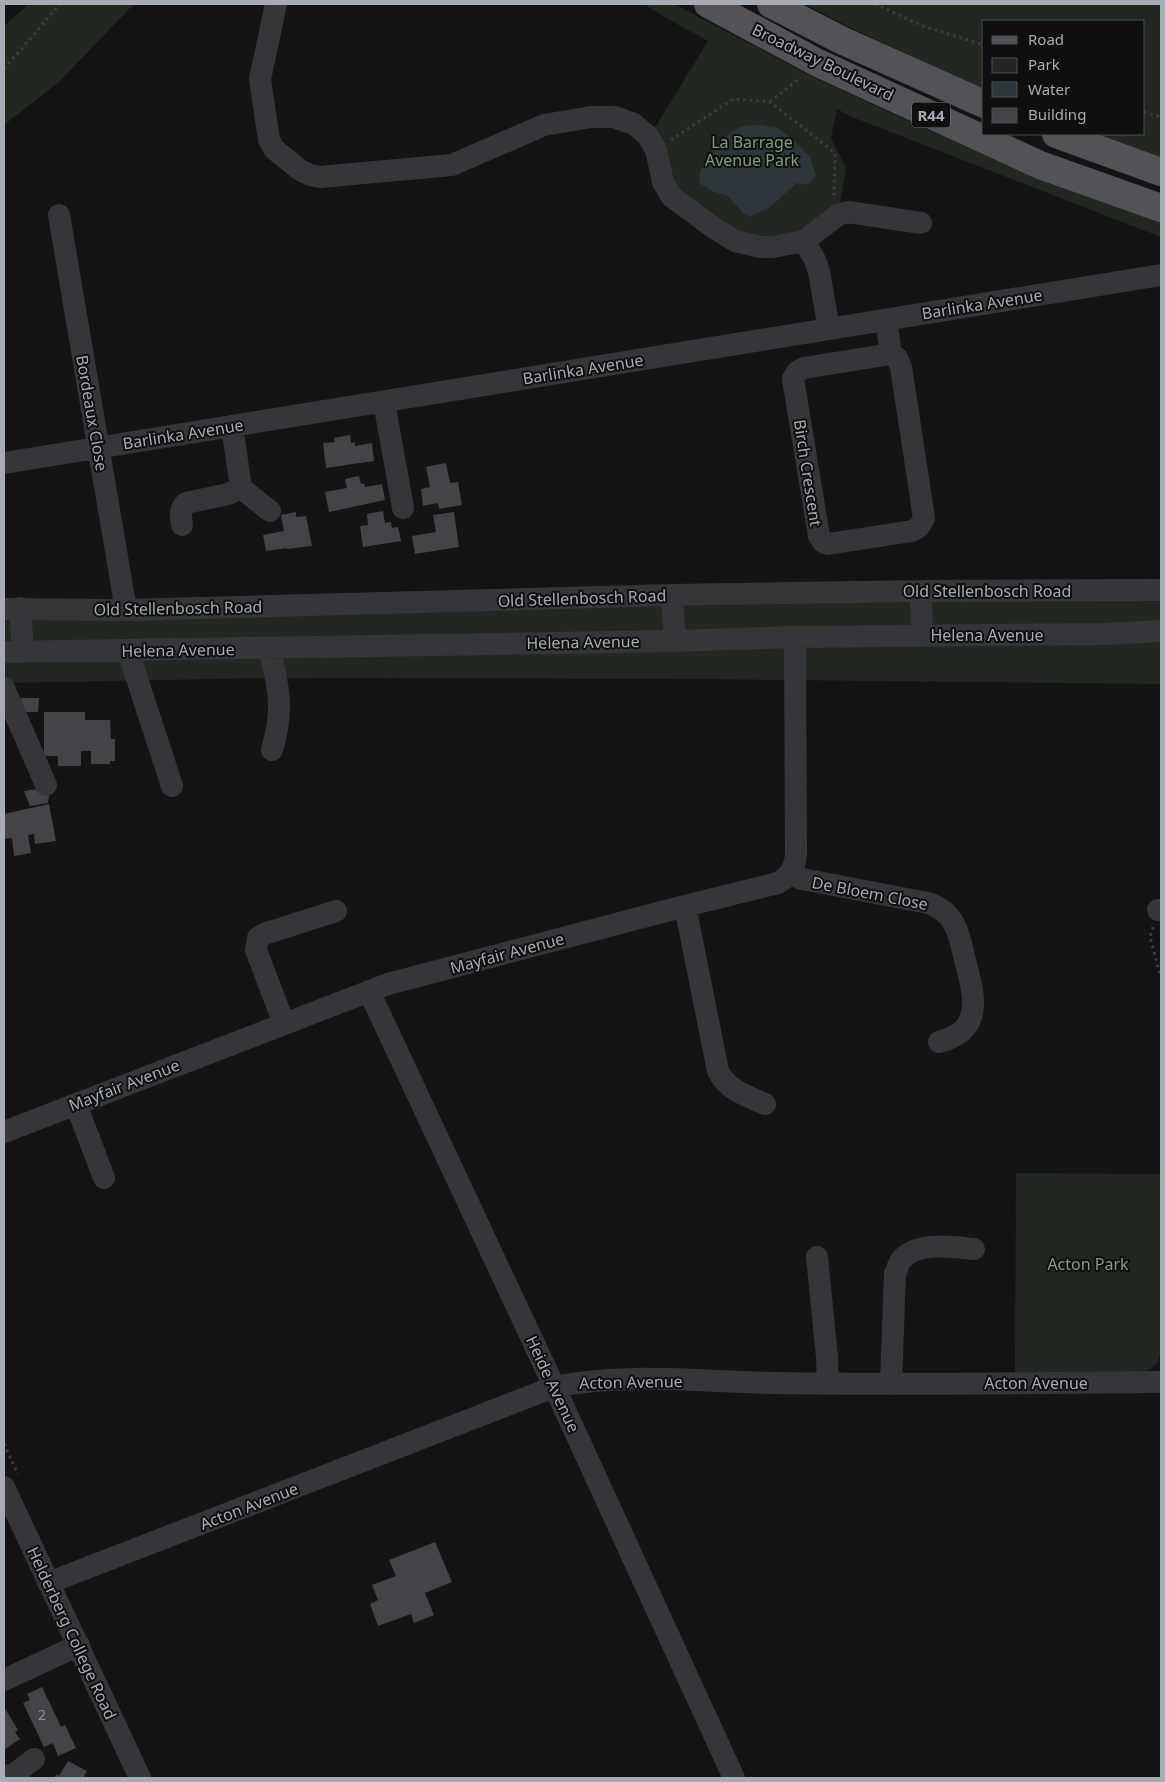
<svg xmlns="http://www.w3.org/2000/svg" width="1165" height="1782" viewBox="0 0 1165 1782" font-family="'Noto Sans',sans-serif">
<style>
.green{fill:#202820}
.water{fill:#2c363b}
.building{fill:#434448}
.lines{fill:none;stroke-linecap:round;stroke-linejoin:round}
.path{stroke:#3b3d41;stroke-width:3;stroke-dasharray:2.5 4;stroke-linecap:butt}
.minor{stroke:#35363a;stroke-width:22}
.major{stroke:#515359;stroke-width:28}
.labels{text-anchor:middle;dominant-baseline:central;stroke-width:4;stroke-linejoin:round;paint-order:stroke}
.number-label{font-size:14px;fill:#8d929a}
.shield{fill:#0f0f10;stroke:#797d84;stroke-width:1}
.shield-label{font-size:15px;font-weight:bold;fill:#a6acb6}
.street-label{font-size:16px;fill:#a6acb6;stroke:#0f0f10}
.park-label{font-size:16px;fill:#7ea07d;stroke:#0f0f10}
</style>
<rect width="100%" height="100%" fill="#141415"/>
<!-- green -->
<path class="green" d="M29,4H134L59,82L4,125V26Z
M644,4H674L815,78L924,128L1035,177L1161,221V237L852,117L837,109L831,138L846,168L840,204L804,231L771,239L750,236L727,227L671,183L654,129L708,41L666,18Z
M805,4H1161V157L1097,134H1144V21H984V90L849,27Z
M945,601H1161V684L686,679L272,678L4,683V619Z
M1016,1173L1161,1174L1160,1354C1158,1364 1153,1369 1144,1372H1015Z"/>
<!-- water -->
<path class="water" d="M761,125L778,128L790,137L810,157L816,175L808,185L797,183L770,207L750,217L743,213L728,196L712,191L699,183C699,160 721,136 741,127C747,125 755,125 761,125Z"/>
<!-- building -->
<path class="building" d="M350,435L351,443L355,442V446L372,443L374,461L326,468L323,443L335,442L334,438Z
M446,463L450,483L458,482L462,505L439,509L438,503L423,506L421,489L430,487L426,467Z
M359,476L361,484L364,483L365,487L382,484L385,500L329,512L325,492L347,488L345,479Z
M383,511L385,523L391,522L392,528L398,527L401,541L363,547L360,526L368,525L367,514Z
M296,512V517L306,516L312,546L287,549V548L266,551L263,535L284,531L281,515Z
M454,512L459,547L415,554L412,536L436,532L433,515Z
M21,698H39L38,712H22Z
M44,712H85V720H110L111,739H115V761H110V764H91V751H81V766H58V756H44Z
M50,787L48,803L30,806L24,791Z
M49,804L56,841L35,844L34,834L28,835L31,853L14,856L12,838L4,839V814Z
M435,1542L452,1582L425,1593L434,1615L414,1623L411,1614L378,1626L370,1604L378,1600L372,1585L396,1576L389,1560Z
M42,1687L61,1727L65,1725L76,1748L58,1756L53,1743L44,1747L23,1703L30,1700L27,1694Z
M4,1707L18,1730L15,1732L20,1739L4,1750Z
M68,1761L87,1771L83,1778H54L57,1774L59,1776Z"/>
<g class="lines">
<!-- path -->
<path class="path" d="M875,4L923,26L984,45
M4,69L60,4
M770,102L800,78
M1144,112L1161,117
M671,140L733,99L770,102L835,153L834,196
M1153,927L1150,937L1161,978
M4,1444L18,1474"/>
<!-- minor -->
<path class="minor" d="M276,4L260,79L269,140L274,149L300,170L310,175L320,177L452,165L544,125L591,117H614L634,124L648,136L656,150L663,182L672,197L714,228L735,241L760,247H773L804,241L838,215L848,212L921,223
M59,215L126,610
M804,241L815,260L819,272L829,329
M886,320L891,354L897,358L901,367L924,518L919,527L912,531L828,544L823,542L819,536L793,379C795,373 798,370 804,368L891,354
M384,402L403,508
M232,426L241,488L270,511
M4,463L1161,275
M182,525C181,516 179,509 186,503L228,494L241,488
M921,591L922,635
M672,595L675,641
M20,608L23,652
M4,609L126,610L672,595L921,591L1161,590
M269,648C279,687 284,711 272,750
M128,651L172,786
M4,652L675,641L795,637L1106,634L1161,631
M4,688L46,785
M790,874L802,879L928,903C958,913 959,937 966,964C975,998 983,1031 939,1042
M685,906L718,1071C727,1090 747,1096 765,1104
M1158,910H1161
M369,991L560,1399L734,1778
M284,1024L256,950L258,938L264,934L336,911
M76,1104L104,1178
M4,1132L388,984L685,906L778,883C790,876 795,868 796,854L795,637
M817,1257L827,1357L828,1383
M891,1384L895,1274C897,1270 898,1264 901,1260C917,1241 953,1247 974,1249
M4,1487L140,1778
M48,1583L554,1387C625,1372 704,1382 776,1383C905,1385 1033,1383 1161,1382
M4,1680L79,1645
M4,1776L13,1775L34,1759"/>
<!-- major -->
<path class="major" d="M708,4L818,63L1040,165L1161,208
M771,4L841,40L984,104
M1056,134L1161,172"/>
</g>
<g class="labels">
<!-- number labels -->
<g class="number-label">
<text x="42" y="1714">2</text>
</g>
<!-- shield labels -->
<rect class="shield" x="912" y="102.5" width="38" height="25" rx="4"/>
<g class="shield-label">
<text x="931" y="115">R44</text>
</g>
<!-- street labels -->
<g class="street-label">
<text transform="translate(823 62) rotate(26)">Broadway Boulevard</text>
<text transform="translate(982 304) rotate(-9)">Barlinka Avenue</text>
<text transform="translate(583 369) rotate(-9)">Barlinka Avenue</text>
<text transform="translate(92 413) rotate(80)">Bordeaux Close</text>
<text transform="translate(183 434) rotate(-9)">Barlinka Avenue</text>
<text transform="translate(808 473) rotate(81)">Birch Crescent</text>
<text x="987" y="591">Old Stellenbosch Road</text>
<text transform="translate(582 598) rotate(-2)">Old Stellenbosch Road</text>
<text transform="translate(178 608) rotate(-1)">Old Stellenbosch Road</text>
<text x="987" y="635">Helena Avenue</text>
<text transform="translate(583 642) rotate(-1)">Helena Avenue</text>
<text transform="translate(178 650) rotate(-1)">Helena Avenue</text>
<text transform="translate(870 893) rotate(11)">De Bloem Close</text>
<text transform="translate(507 953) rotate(-15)">Mayfair Avenue</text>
<text transform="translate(124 1085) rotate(-21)">Mayfair Avenue</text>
<text transform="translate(631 1382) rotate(-1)">Acton Avenue</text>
<text x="1036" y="1383">Acton Avenue</text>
<text transform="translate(553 1384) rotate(65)">Heide Avenue</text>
<text transform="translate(249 1506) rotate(-21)">Acton Avenue</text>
<text transform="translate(72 1633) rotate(65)">Helderberg College Road</text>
</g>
<!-- park labels -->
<g class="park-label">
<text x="752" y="142">La Barrage<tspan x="752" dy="18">Avenue Park</tspan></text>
<text x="1088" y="1264">Acton Park</text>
</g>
</g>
<!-- border -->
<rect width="1165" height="1782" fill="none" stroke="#a6acb6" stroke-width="10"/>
<!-- legend -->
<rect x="982" y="20" width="162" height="115" fill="#0f0f10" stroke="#4b4e52"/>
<rect x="992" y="36" width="25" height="8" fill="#515359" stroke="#4b4e52"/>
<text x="1028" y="45" font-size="15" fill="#a6acb6">Road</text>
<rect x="992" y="58" width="25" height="15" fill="#202820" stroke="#4b4e52"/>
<text x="1028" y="70" font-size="15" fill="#a6acb6">Park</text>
<rect x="992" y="82" width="25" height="15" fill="#2c363b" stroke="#4b4e52"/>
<text x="1028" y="95" font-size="15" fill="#a6acb6">Water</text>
<rect x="992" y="108" width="25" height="15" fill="#434448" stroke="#4b4e52"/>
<text x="1028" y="120" font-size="15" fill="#a6acb6">Building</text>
</svg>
